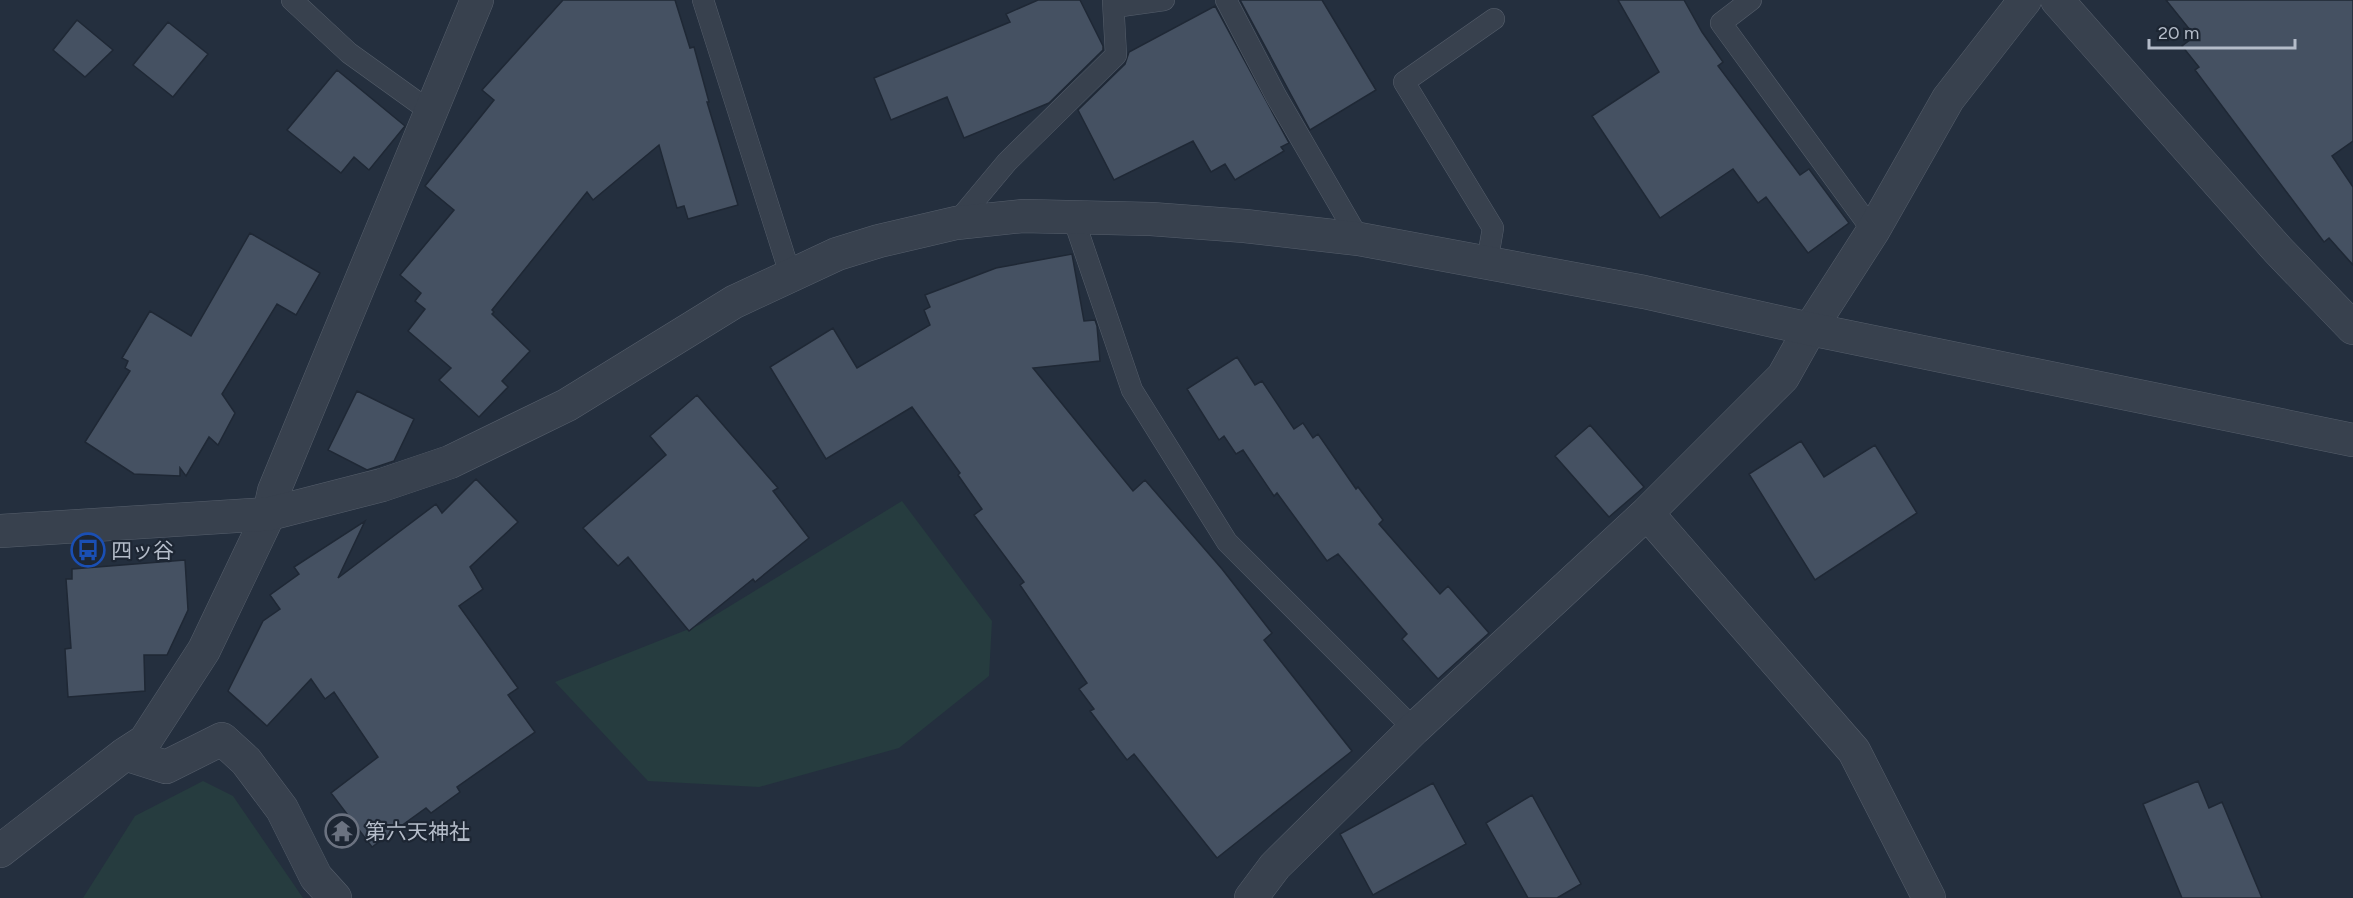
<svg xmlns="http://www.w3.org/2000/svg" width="2353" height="898" viewBox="0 0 2353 898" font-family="Figtree,'Noto Sans JP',sans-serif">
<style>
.green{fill:#263c3f}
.building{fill:#455162;stroke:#1f2835;stroke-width:1.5}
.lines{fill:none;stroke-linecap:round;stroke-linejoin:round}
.service-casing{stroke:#565f6c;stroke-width:22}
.minor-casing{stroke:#565f6c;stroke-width:34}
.tertiary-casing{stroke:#565f6c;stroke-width:34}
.service{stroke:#38414e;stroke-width:21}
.minor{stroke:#38414e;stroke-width:33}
.tertiary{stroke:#38414e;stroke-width:33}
.labels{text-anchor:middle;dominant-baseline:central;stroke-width:4.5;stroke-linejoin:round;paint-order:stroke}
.poi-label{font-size:21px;fill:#b4bcc9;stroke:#1d2633;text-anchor:start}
</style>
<rect width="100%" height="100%" fill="#242f3e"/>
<!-- green -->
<path class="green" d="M902,501L992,621L989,676L899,748L759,787L648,781L555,682L699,625Z
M203,781L233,796L303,898H83L135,816Z"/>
<!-- building -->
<path class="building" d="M563,0H675L690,48L694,47L709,102H707L738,205L688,219L684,206L677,208L659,145L593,200L587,192L492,310L494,312L492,314L530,351L502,381L508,387L479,417L439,380L451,368L408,331L425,309L415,301L421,293L400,275L454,210L425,186L494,100L482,90Z
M1038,0H1080L1103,46V50L1049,103L964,138L947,97L891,120L874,78L1010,22L1006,14Z
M1240,0H1322L1376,90L1310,130Z
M1618,0H1684L1702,32L1723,62L1718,66L1800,175L1809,169L1849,223L1808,253L1766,197L1758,203L1733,169L1660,218L1592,116L1659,72Z
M2166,0H2353V141L2332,156L2353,187V265L2329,238L2324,242L2195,70L2199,67L2182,46L2195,36Z
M1215,6L1289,143L1281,147L1284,151L1235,180L1225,164L1211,172L1193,141L1114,180L1078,110L1125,64L1129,52Z
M77,20L113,50L85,77L53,50Z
M168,22L208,54L173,97L133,65Z
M337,70L405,126L369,170L354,157L341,173L287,130Z
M250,233L320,273L296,315L277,304L222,394L235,413L218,445L209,437L186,476L180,468V476L134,474L85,442L130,371L125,368L128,361L122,358L150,311L191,336Z
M1072,254L1084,321L1095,320L1097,326L1100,361L1033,368L1133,491L1145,480L1222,569L1272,633L1264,640L1352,751L1217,858L1134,754L1127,760L1090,711L1094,709L1079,689L1087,683L1020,585L1024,582L974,515L982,509L958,475L960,473L912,407L826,459L770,367L833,328L857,368L930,325L924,310L930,307L925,295L996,268Z
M1237,357L1255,385L1262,381L1294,429L1303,423L1313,438L1318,434L1356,489L1358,487L1383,520L1379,524L1440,594L1448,586L1489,633L1438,679L1402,639L1407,634L1338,554L1327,561L1277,493L1274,496L1243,450L1236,454L1224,436L1219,440L1187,389Z
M357,391L414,419L394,461L367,470L328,450Z
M697,395L778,488L773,491L809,538L755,582L753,579L689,631L628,557L618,566L583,528L666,455L650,436Z
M1590,425L1644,487L1609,517L1555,456Z
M1801,441L1824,477L1875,445L1917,513L1815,580L1749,474Z
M476,479L518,522L470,567L483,589L459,606L518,688L508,695L535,732L457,787L460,792L431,813L426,808L372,847L331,793L378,757L334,692L325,699L311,679L267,726L228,691L263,621L280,609L270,595L299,574L294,567L365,521L338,578L436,504L442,513Z
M185,560L188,610L167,655H144L145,691L68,697L65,649L71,648L66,579H72V569Z
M2198,781L2209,808L2222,802L2262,898H2182L2143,804Z
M1433,783L1466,844L1373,895L1340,834Z
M1532,795L1581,884L1557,898H1528L1486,823Z"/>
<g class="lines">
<defs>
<path id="service" d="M292,0L349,53L431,112
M703,0L791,277
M1226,0L1276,96L1359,239
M1751,0L1721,23L1873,231
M1114,7L1164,0
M1073,217L1132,390L1227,542L1414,729
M956,223L1007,162L1116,55L1113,0
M1487,263L1493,228L1404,82L1494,19"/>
<path id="minor" d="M2057,0L2278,250L2353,328
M1647,513L1854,751L1929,898
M125,754L166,767L222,739L246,761L282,809L316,877L335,898
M0,851L125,754L145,741L204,650L269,514L274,491L477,0
M1251,898L1275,866L1414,729L1647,513L1783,377L1810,329L1873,231L1948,99L2025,0"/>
<path id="tertiary" d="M0,531L269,514L382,485L450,462L567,405L734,302L837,254L879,241L956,223L1023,216L1151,219L1245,226L1359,239L1644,292L1810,329L2353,440"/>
</defs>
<!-- service casing -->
<use href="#service" class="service-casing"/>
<!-- minor casing -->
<use href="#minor" class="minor-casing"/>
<!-- tertiary casing -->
<use href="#tertiary" class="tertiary-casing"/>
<!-- service -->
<use href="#service" class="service"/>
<!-- minor -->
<use href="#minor" class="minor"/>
<!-- tertiary -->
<use href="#tertiary" class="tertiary"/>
</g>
<!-- icons -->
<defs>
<symbol id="bus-ring" viewBox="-11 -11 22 22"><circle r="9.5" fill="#1d2633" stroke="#1a4fb4" stroke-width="1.5"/><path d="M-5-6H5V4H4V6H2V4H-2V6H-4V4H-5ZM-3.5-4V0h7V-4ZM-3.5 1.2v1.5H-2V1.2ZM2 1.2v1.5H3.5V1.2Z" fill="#1a4fb4"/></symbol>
<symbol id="temple-ring" viewBox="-11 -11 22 22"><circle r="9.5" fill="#1d2633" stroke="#6b7280" stroke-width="1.5"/><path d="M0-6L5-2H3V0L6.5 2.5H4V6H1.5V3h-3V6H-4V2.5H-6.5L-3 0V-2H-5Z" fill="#6b7280"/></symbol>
</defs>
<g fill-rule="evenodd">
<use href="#bus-ring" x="69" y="531" width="38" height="38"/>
<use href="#temple-ring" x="323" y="812" width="38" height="38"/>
</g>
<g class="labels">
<!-- poi labels -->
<g class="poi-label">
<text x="111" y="550">四ッ谷</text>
<text x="365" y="831">第六天神社</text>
</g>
</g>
<!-- scale -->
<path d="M2149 39v9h146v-9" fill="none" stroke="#b4bcc9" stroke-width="3"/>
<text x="2158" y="39" font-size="18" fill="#b4bcc9" stroke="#1d2633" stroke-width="4.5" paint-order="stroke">20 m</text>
</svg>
